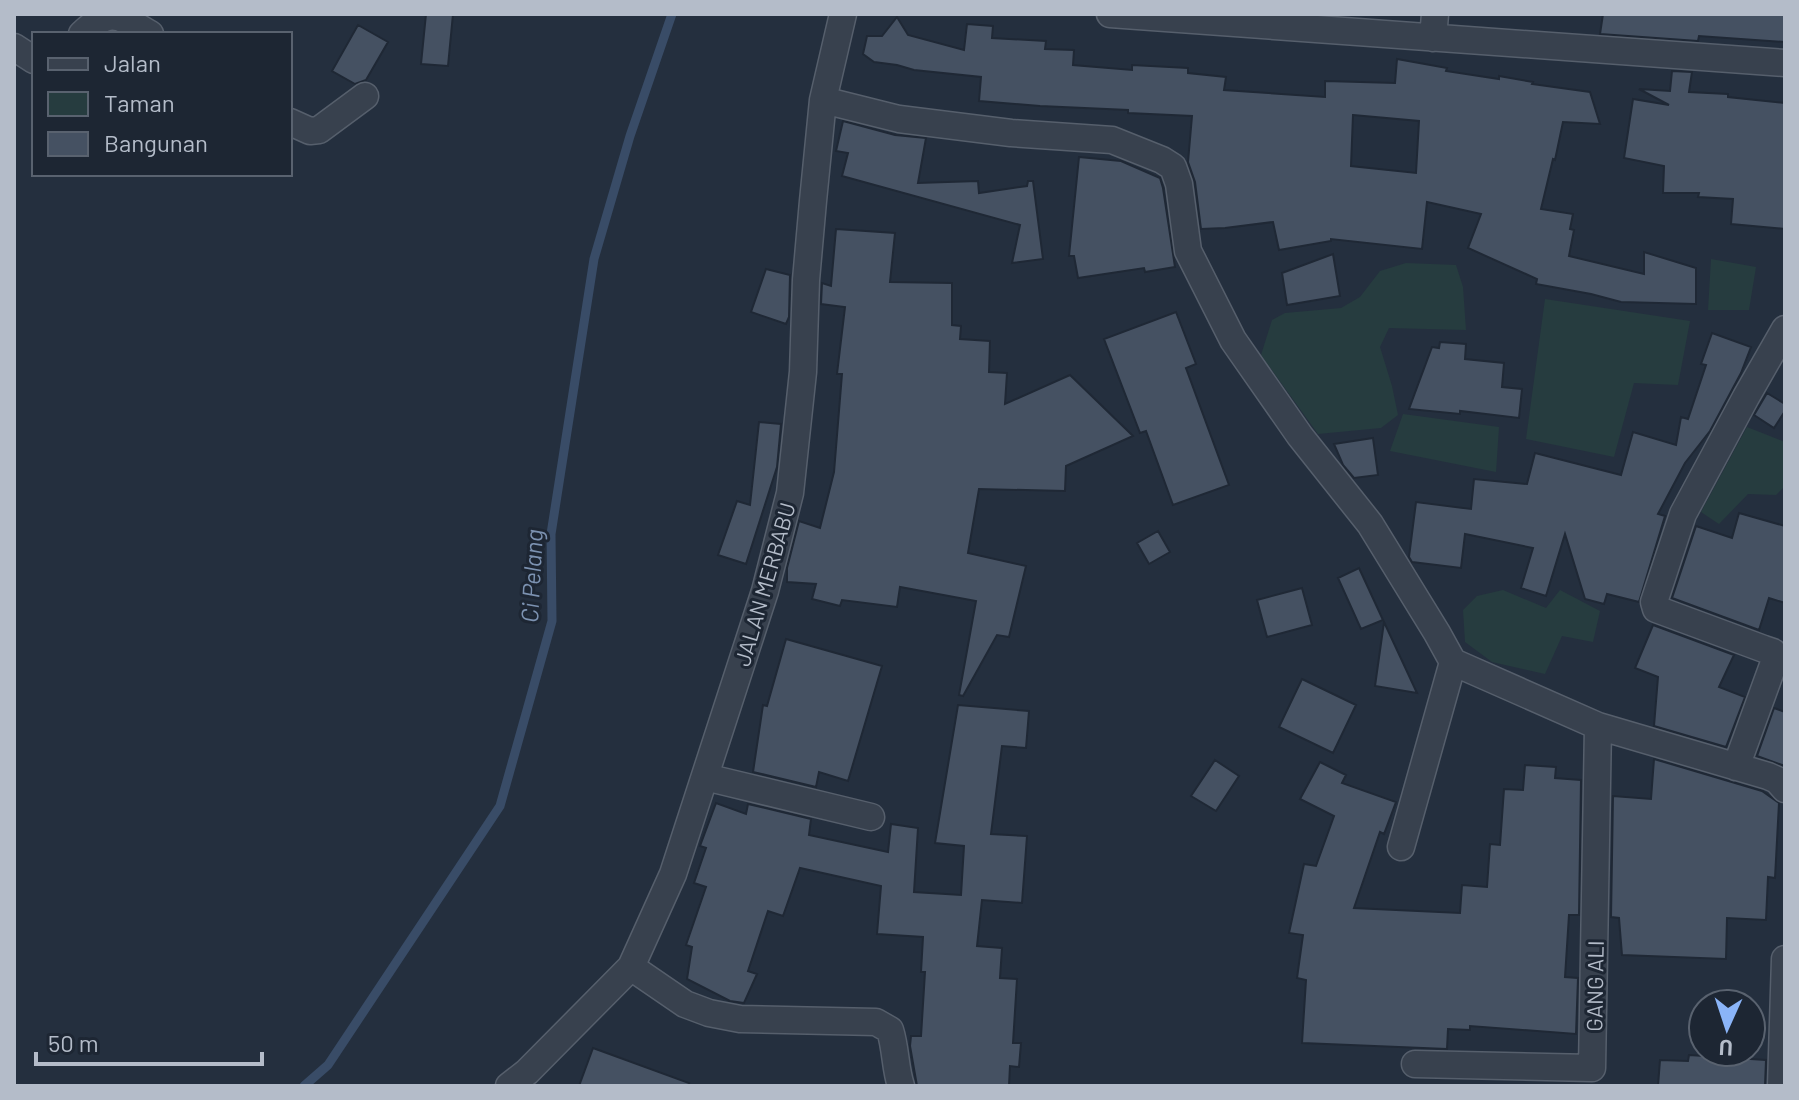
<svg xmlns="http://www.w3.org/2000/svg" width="1799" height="1100" viewBox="0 0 1799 1100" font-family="Barlow,sans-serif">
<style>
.green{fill:#263c3f}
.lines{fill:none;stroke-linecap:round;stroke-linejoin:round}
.stream{stroke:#394c67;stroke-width:9}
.building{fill:#455162;stroke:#1f2835;stroke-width:2;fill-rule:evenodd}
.street-casing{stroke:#565f6c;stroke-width:29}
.street{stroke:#38414e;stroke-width:26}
.labels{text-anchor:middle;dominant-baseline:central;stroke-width:6;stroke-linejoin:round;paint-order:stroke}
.street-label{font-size:22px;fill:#b4bcc9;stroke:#1d2633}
.water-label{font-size:24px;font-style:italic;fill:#7c92b1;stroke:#1d2633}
</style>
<rect width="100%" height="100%" fill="#242f3e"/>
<!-- green -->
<path class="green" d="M1711,259L1756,267L1749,310H1708Z
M1406,263L1456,265L1463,287L1466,330L1389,328L1380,347L1392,386L1398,415L1381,428L1318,434L1261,355L1272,320L1285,313L1341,308L1360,297L1380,271Z
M1545,299L1690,321L1678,385L1634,383L1614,457L1526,439Z
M1403,414L1499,427L1496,472L1390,451Z
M1747,427L1785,442V486L1776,495L1748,494L1719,524L1701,512Z
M1503,590L1546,608L1560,590L1600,611L1593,642L1562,636L1545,674L1492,662L1465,642L1463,610L1477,596Z"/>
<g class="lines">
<!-- stream -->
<path class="stream" d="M304,1086L328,1065L500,806L552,621L551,534L594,259L630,136L672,14"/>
</g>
<!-- building -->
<path class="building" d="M426,14H453L448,66L421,64Z
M1603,14H1785V42L1699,36L1698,41L1600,34Z
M897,17L908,35L964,50L967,24L993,26L992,38L1046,41L1045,49L1074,50L1073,65L1132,70V65L1188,68V73L1226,77L1224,90L1325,97V81L1395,83L1397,59L1447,68L1446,71L1499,79V76L1533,82L1532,84L1590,92L1600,124L1563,122L1555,160L1553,159L1541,209L1573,214L1570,229L1574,230L1569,256L1644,274V252L1696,268V304L1621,302L1591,294L1536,284L1537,279L1468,248L1481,214L1427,202L1422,249L1331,239V241L1279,250L1273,222L1225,228L1201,229L1195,182L1188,162L1192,116L1128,113V110L1040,106L979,101L981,77L914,70L897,65L874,62L863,54L867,36H882ZM1353,115L1419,121L1416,173L1351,166Z
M358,25L388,42L366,80L355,84L332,71Z
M1672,71L1692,72L1689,92L1728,94V97L1785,103V229L1731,224L1733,199L1698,197L1699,193H1663L1664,166L1624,158L1633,99L1669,105L1639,89L1670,91Z
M843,121L895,135L926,138L918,183L978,181L979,193L1027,186L1028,181H1033L1043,259L1012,263L1020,225L842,176L848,153L836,151Z
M1079,157L1121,161L1160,178L1163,188L1175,267L1145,272L1144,268L1078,278L1074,256H1069Z
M836,229L895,233L890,282L952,283V325L961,326L960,339L990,341L989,372L1007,373L1005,404L1070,375L1133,436L1066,466L1065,491L979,489L968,553L1026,566L1009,637L997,635L963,696L959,695L976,601L900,587L897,607L842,600L840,606L812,599L816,584L787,582V568L799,521L820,528L834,472L842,374H837L845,307L821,304L822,283L831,286Z
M1333,254L1340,296L1287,305L1282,273Z
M766,269L790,275L789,317L786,324L751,312Z
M1176,312L1196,364L1186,368L1229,485L1173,505L1146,431L1140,433L1104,339Z
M1712,333L1751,347L1741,373L1710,431L1685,463L1658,514L1665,516L1639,602L1607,594L1604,604L1585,599L1565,534L1546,596L1521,588L1533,548L1465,534L1461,568L1412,562L1409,557L1416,502L1471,509L1474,479L1527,484L1535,453L1621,475L1633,432L1676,445L1681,417L1688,419L1706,365L1701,364Z
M1440,342L1466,344L1465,359L1504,363L1502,387L1522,389L1519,418L1460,411V414L1409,409L1432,347L1439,348Z
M1767,393L1785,404V411L1774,428L1754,415Z
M759,422L781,424L777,467L746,564L718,555L737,501L750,505Z
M1373,438L1378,475L1354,478L1343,465L1334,444Z
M1739,513L1785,526V603L1769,598L1759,630L1672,598L1696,526L1732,538Z
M1158,531L1170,552L1149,564L1137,543Z
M1359,568L1383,620L1361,629L1338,578Z
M1302,588L1312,625L1267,637L1257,600Z
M1384,622L1417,693L1375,686Z
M1653,625L1734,655L1719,687L1745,697L1726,747L1654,726L1658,677L1635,668Z
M786,639L882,666L848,781L819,772L816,787L753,772L763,705L767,706Z
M1302,679L1356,705L1333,753L1279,727Z
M958,705L1029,711L1026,748L1002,746L991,834L1027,836L1022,903L982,900L977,946L1002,948L1000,978L1017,979L1013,1043H1021L1019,1067L1010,1066L1009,1086H917L910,1046L911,1036H921L925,972H921L923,937L877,934L881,886L800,868L783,916L768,911L748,971L757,974L744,1003L730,1001L687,979L692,947L686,945L706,887L694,883L706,848L700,846L716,803L746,814L748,804L811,819L809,835L888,852L891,824L918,828L914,892L961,895L964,846L935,843Z
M1774,708L1785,712V766L1757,756Z
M1654,759L1762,791L1779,803L1775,878L1768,877L1766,920L1727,918L1726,959L1622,955L1619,918L1611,917L1613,796L1651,799Z
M1215,760L1239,776L1216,811L1191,796Z
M1320,762L1346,775L1342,783L1396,802L1384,834L1380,832L1354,908L1460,913L1462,885L1487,887L1490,844L1500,845L1504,789L1523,790L1525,765L1556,767L1555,778L1581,780L1579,915H1569L1565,977L1578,978L1576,1034L1470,1026V1030L1448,1029L1447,1049L1302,1043L1306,980L1297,978L1303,935L1289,933L1304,864L1316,866L1334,816L1300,799Z
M593,1048L689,1083L688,1086H579Z
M1689,1055L1766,1060L1765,1086H1658L1660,1060L1688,1061Z"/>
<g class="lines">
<defs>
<path id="street" d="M1110,14L1785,63
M82,34C112,6 119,16 150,34
M1433,38L1435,14
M14,47L34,60
M823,100L899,119L1011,133L1112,140L1162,160L1173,167L1179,184L1188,251L1233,340L1300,436L1370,524L1437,633L1453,662L1598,726L1768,776L1777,780L1785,789
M290,122L310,131L319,130L365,96
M1736,767L1776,657L1773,652L1764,649L1656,609L1654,602L1683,514L1746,397L1785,329
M705,777L871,817
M1401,847L1453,662
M631,967L685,1004L709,1013L740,1019L876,1022L890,1030C896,1049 895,1068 901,1086
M1415,1064L1592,1068L1598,726
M509,1086L527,1072L631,967L673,874L765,591L790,493L803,372L806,280L813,201L823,100L843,14
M1781,1086L1785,959"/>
</defs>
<!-- street casing -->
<use href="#street" class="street-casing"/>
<!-- street -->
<use href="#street" class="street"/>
</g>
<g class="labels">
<!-- street labels -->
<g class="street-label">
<text transform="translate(764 584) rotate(-74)">JALAN MERBABU</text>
<text transform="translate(1594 986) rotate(-89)">GANG ALI</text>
</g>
<!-- water labels -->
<g class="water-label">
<text transform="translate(531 576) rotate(-87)">Ci Pelang</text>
</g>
</g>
<!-- border -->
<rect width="1799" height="1100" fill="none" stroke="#b4bcc9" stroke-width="32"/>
<!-- legend -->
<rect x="32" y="32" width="260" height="144" fill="#1d2633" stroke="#59626f" stroke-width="2"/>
<rect x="48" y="58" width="40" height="12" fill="#38414e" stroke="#59626f" stroke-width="2"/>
<text x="104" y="72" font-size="24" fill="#b4bcc9">Jalan</text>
<rect x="48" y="92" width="40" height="24" fill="#263c3f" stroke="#59626f" stroke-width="2"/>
<text x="104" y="112" font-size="24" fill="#b4bcc9">Taman</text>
<rect x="48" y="132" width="40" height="24" fill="#455162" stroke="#59626f" stroke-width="2"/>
<text x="104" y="152" font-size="24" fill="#b4bcc9">Bangunan</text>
<!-- north arrow -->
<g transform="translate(1727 1028) rotate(183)"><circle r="38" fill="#1d2633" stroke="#59626f" stroke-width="2"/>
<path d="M0-6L14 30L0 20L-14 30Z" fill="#8ab4f8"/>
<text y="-12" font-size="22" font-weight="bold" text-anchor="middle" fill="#b4bcc9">U</text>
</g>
<!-- scale -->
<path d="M36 1052v12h226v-12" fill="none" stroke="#b4bcc9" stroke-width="4"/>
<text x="48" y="1052" font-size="24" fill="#b4bcc9" stroke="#1d2633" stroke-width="6" paint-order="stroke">50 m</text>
</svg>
